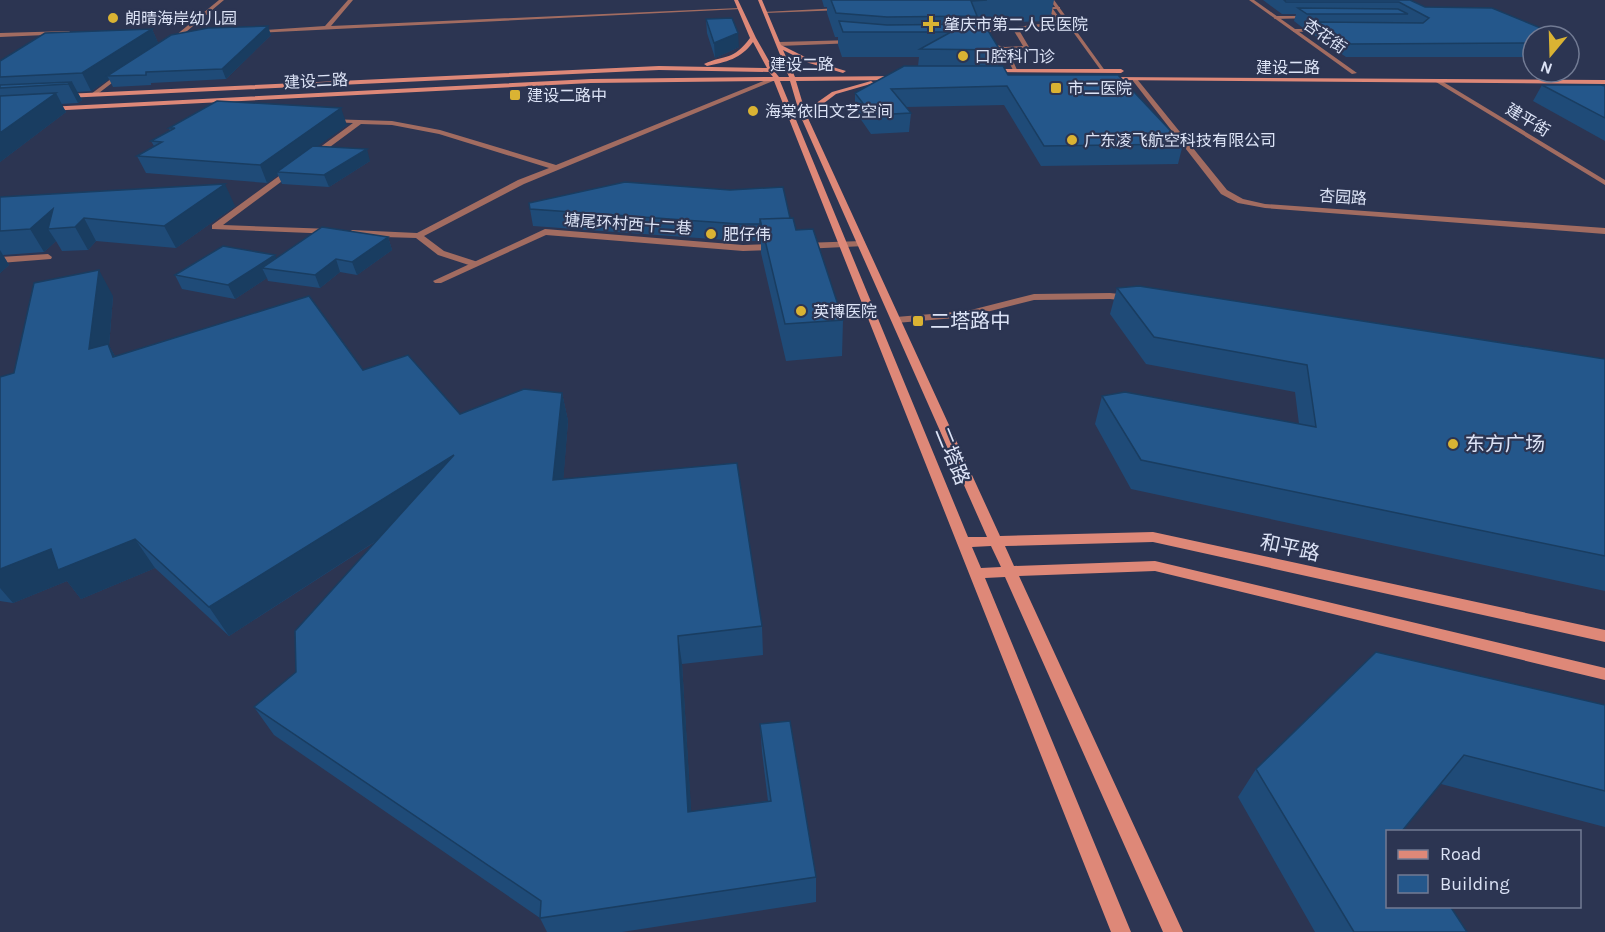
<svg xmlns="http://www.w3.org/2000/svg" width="1605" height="932" viewBox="0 0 1605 932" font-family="Karla,'Noto Sans SC',sans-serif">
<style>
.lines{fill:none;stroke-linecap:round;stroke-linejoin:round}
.lane{fill:#a26c61;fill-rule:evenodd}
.street{fill:#a26c61;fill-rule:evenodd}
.secondary{fill:#de8878;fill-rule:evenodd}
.wall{fill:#1f4b78}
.shaded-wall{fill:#193d61}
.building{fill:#24578b;stroke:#193d61;stroke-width:1.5}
.poi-dot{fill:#dab333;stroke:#2c3552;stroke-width:2}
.labels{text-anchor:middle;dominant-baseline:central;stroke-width:4.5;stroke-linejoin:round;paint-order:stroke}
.far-poi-label{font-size:16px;fill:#dce3f6;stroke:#2c3552;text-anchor:start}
.far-street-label{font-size:16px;fill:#dce3f6;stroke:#2c3552}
.poi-label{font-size:20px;fill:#dce3f6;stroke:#2c3552;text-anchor:start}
.street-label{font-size:20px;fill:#dce3f6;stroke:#2c3552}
</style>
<rect width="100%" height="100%" fill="#2c3552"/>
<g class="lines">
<!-- lane -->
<path class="lane" d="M1049,7H1060V9H1053L1063,23L1019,30L1029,47L1008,50L1018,72H1014L1003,50L980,44L983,42L1005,47L1023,46L1014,31L974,32L971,30L1016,27L1057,22L1047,8Z
M841,8L843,10L765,13L763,12Z
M1276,16H1309L1312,18L1274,19Z
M1295,29H1330L1333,31L1293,32Z
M853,40L855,43L779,46L776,44L779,42Z
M776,76L778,79L524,184L424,236L444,251L478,262L479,264L475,267L438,255L416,238L352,236L348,233L352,230L417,233L518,180L549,168L439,134L392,125L361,124L315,158L308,156L353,123L329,122L326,120L327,119L392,121L440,130L556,165Z
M290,168L297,170L223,225L332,229L336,232L335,234L212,229V225Z
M1110,293L1129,295L1134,298L1129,301L1110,299L1034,300L967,317L896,323L891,320L896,317L967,311L1034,294Z"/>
<!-- street -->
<path class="street" d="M219,0H224L174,42H170V40Z
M348,0H353L331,26L739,8L741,9L255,33L252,31L325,26Z
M1050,0H1054L1106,72H1102Z
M1249,0H1254L1357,73L1352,74Z
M70,31L68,34L0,37V33Z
M120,72L125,73L95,96H91V94Z
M1133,79H1137L1227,190L1243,199L1265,204L1605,228V234L1265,208L1238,203L1221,194L1133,81Z
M1436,80H1440L1605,180V185L1436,82Z
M545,229L743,245L776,244L780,247L776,250L743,251L546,235L441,283H435L433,281Z
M862,241L865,242V246L803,249L799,246L803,243Z
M48,254L52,257L51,259L0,263V257Z"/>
<!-- secondary -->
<path class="secondary" d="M734,0H738L756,38L773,68L785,70L775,72L779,77H789L758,0H762L781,45L813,61L846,71L843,73L809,63L783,50L795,77L899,76L902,78L899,80L796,81L805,111L832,92L871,81L874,83L836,94L807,116L1000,536L1153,532L1605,630V642L1153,542L1005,546L1014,566L1155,561L1605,668V680L1155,571L1019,576L1183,932H1163L1005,577L985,578L1131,932H1111L774,81L591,83L47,111L44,109L47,107L591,79L773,77L769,72L659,70L65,98L62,96L65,94L659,66L767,68L753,42C741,59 726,62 707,66L704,64C726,54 733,61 750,38ZM780,81H790L800,115L987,537H968ZM991,546L1001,567L981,568L972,547Z
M991,69H1121L1124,71L1121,73L989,72Z
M1108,77L1605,80V84L1106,80Z"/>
</g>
<!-- wall -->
<path class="wall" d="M822,0H1054L1050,21L976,23L1000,50L998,66L1008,75L1183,144L1178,164L1041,166L1004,105L906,107L911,113L909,132L871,134L855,111V93L918,66L919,57H842L838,45V37H835L827,13V7H824Z
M1263,0H1410L1425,7L1533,36V57H1346L1314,35L1316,28H1303L1294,21L1296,14H1282Z
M706,19L739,47L715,58L707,33Z
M152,29L158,43L271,35L226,79L151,83V85L113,87L109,79L91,91L77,92L82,100L78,103L61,104L66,112L0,162V61Z
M1569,40L1576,43L1569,57Z
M1542,85L1605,86V141L1533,101Z
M347,125L317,146L370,161L329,187L282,184L278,175L267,183L146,173L137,156L154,146L151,141L170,131L169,128Z
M0,197L235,206L176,248L96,241L88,250L62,251L56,241L44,252L3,255L9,265L0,273Z
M530,209L790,218L843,320L842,356L786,361L761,253V241H740L533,226Z
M388,237L392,250L357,275L340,272L320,288L268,281L267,278L235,299L182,289L175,275L277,258Z
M1117,288L1605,359V591L1131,489L1095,424L1102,396L1299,424L1295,392L1146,364L1110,314Z
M113,296L109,346L115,356L363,370L460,414L562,393L568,421L563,480L762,626L763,655L682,664L691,812L768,801L762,752L760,724L816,877V902L622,932H547L540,918L274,735L254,707L296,672L378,540L229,636L155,568L81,599L67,581L13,603L0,601V377L14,373Z
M1605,705V827L1441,784L1388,831L1467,932H1315L1238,797L1256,769Z"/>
<!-- shaded-wall -->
<path class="shaded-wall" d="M268,26L271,35L226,79L222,69Z
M152,29L159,45L107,76L109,79L91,91L82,73Z
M738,33L739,47L715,58L714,43Z
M72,82L82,100L78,103L68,84Z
M56,93L66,112L0,162V133Z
M341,108L347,125L282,172H277L278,175L267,183L260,165Z
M367,149L370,161L329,187L324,175Z
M225,184L235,206L176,248L164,226Z
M53,209L48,229L56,241L44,252L30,229Z
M84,218L96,241L88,250L75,227Z
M388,237L392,250L357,275L352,262Z
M0,250L9,265L0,273Z
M275,255L281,268H262L267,278L235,299L228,285Z
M336,259L340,272L320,288L315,275Z
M99,270L113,296L109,346L124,371L89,349Z
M562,393L568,421L561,509L553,480Z
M454,455L464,484L229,636L209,607Z
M135,539L155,568L81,599L67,581L13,603L0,588V569L51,549Z
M678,636L682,664L693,839L688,812Z"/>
<!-- building -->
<path class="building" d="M831,0H987L971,1L977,16L887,17L836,13Z
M1284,0H1410L1425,7L1492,8L1560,36H1533V43L1351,44L1318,22L1423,23L1429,18L1399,2H1286Z
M1298,8L1398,9L1408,14H1307Z
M732,18L738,33L714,43L706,19Z
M839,21L887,25L984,24L1000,50L920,49L951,32H843Z
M268,26L222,69L146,72V75L107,76L171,35L208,28Z
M152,29L82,73L0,77V61L45,33Z
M1569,40L1576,43H1569Z
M904,66H1003L1008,75H1118L1183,144L1044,146L1007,86L891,89L911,113L872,115L855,93Z
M72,82L68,84L0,88V85Z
M1542,85H1601L1605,86V118Z
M56,93L0,133V96Z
M217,101L341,108L260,165L137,156L162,142L151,141L175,128H169Z
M313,146L367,149L324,175L277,172Z
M625,182L730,190L783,187L790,218L760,219V224H740L530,209L529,203Z
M225,184L164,226L84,218L75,227L48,229L53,209L30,229L0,231V197Z
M793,218L796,230L813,229L843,320L785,324L760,219Z
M322,227L388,237L352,262L336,259L315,275L262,268Z
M223,246L275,255L228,285L175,275Z
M99,270L89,349L108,344L113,357L309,296L363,370L408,355L460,414L524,389L562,393L553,480L737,463L762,626L678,636L688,812L771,801L760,724L790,721L816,877L540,918L541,901L254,707L296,672L295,631L454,455L209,607L135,539L58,570L51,549L0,569V377L14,373L34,283Z
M1139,286L1605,359V556L1141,460L1102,396L1125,392L1316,427L1307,365L1154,337L1117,288Z
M1376,652L1605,705V791L1464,755L1402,831H1388V906H1450L1467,932H1354L1256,769Z"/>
<!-- markers -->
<g class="poi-dot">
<circle cx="113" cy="18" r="6"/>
<path d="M928 15h6v6h6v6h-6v6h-6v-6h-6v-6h6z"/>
<circle cx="963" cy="56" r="6"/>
<rect x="1050" y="82" width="12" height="12" rx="3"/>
<rect x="509" y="89" width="12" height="12" rx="3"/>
<circle cx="753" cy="111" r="6"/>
<circle cx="1072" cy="140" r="6"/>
<circle cx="711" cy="234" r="6"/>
<circle cx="801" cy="311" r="6"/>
<rect x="912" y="315" width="12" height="12" rx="3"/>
<circle cx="1453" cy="444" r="6"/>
</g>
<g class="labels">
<!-- far-poi labels -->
<g class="far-poi-label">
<text x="125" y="18">朗晴海岸幼儿园</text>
<text x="944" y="24">肇庆市第二人民医院</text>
<text x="975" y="56">口腔科门诊</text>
<text x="1068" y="88">市二医院</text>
<text x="527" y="95">建设二路中</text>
<text x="765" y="111">海棠依旧文艺空间</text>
<text x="1084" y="140">广东凌飞航空科技有限公司</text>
<text x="723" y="234">肥仔伟</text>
<text x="813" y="311">英博医院</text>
</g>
<!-- far-street labels -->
<g class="far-street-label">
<text transform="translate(1325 36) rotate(35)">杏花街</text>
<text x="802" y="64">建设二路</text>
<text x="1288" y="67">建设二路</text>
<text transform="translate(316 81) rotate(-3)">建设二路</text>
<text transform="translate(1528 120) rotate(31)">建平街</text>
<text transform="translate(1343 197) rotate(4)">杏园路</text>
<text transform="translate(628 224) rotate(4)">塘尾环村西十二巷</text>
</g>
<!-- poi labels -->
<g class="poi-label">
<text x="930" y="321">二塔路中</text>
<text x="1465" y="444">东方广场</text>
</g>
<!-- street labels -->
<g class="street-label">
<text transform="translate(952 456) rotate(68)">二塔路</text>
<text transform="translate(1290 548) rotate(12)">和平路</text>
</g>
</g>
<!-- legend -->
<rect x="1386" y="830" width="195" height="78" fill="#2c3552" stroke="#727b94" stroke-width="1.5"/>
<rect x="1398" y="850" width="30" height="9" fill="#de8878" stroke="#727b94" stroke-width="1.5"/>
<text x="1440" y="860" font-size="18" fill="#dce3f6">Road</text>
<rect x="1398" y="875" width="30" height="18" fill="#24578b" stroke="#727b94" stroke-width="1.5"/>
<text x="1440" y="890" font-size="18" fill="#dce3f6">Building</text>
<!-- north arrow -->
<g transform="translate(1551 54) rotate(199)"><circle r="28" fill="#2c3552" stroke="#727b94" stroke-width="1.5"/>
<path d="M0-4.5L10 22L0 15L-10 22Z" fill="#dab333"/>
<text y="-9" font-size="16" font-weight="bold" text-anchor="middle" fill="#dce3f6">N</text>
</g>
</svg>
